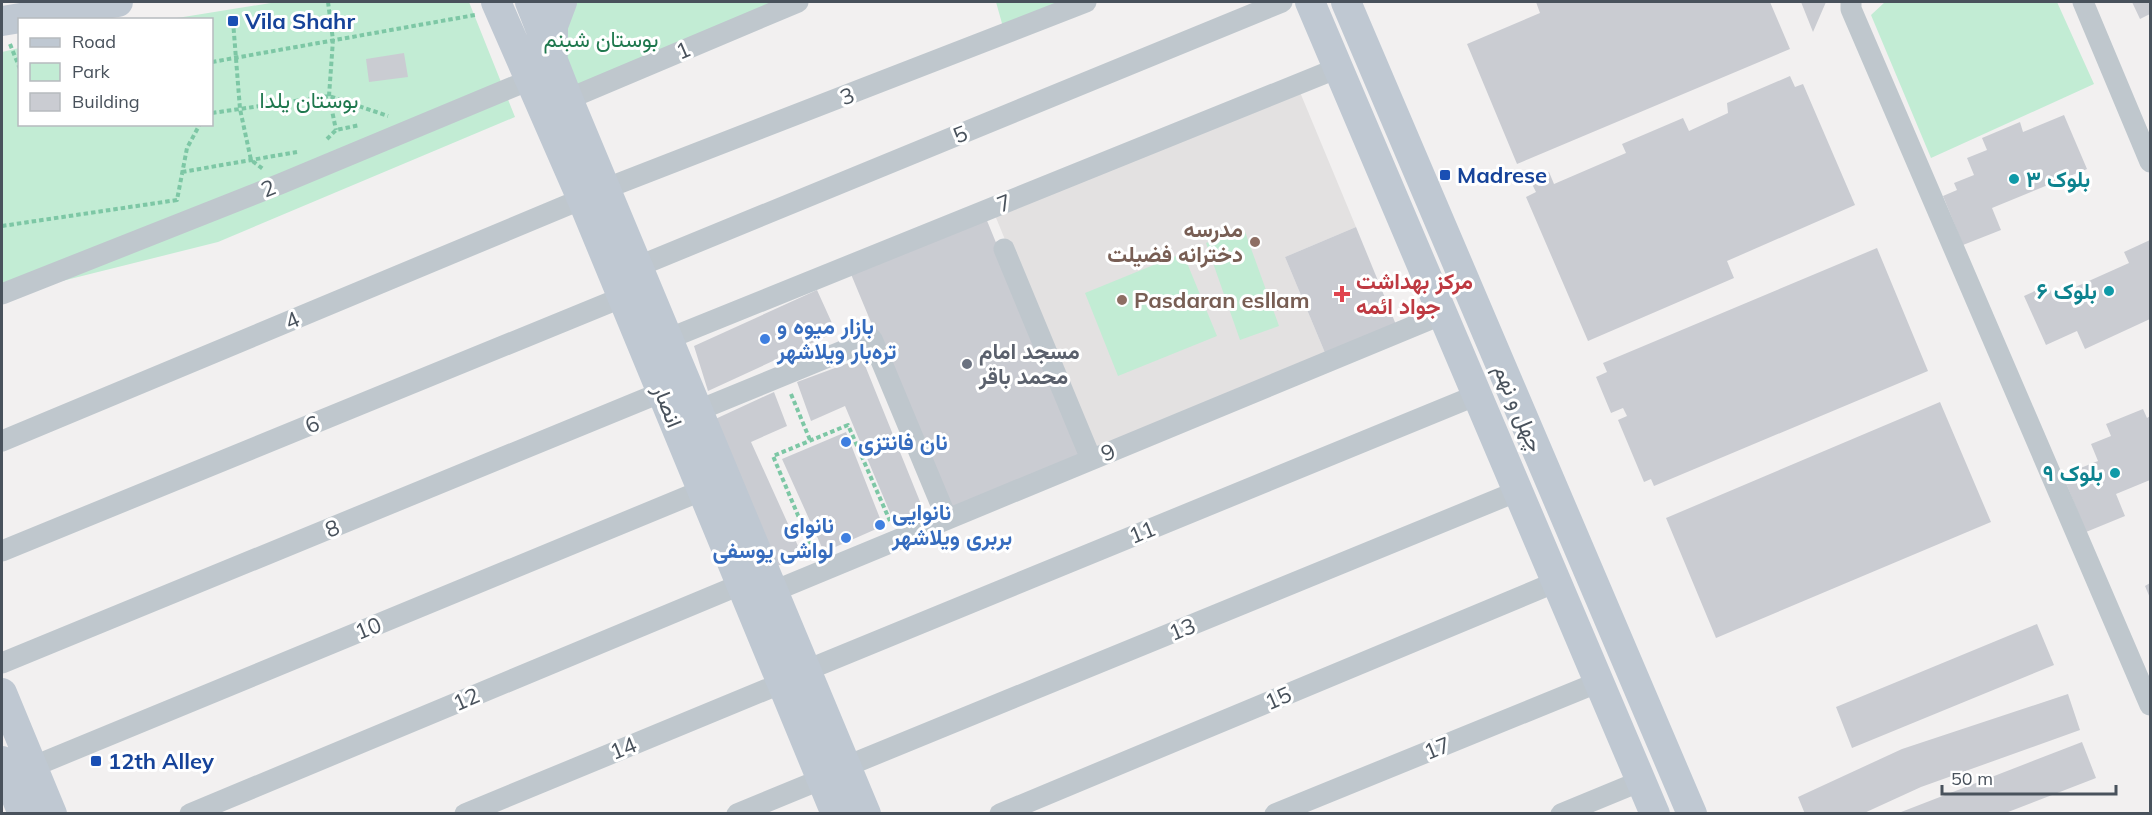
<svg xmlns="http://www.w3.org/2000/svg" width="2152" height="815" viewBox="0 0 2152 815" font-family="Mulish,Vazirmatn,sans-serif">
<style>
.education{fill:#e3e1e1}
.green{fill:#c2ecd4}
.building{fill:#caccd2}
.lines{fill:none;stroke-linecap:round;stroke-linejoin:round}
.path{stroke:#7dc7a5;stroke-width:4;stroke-dasharray:4.5 3;stroke-linecap:butt}
.street{stroke:#bfc7cd;stroke-width:21}
.secondary{stroke:#bfc8d2;stroke-width:30}
.transit-dot{fill:#1a4fb4;stroke:#fff;stroke-width:2}
.culture-dot{fill:#0f9aa8;stroke:#fff;stroke-width:2}
.education-dot{fill:#8d6e63;stroke:#fff;stroke-width:2}
.health-dot{fill:#e0444e;stroke:#fff;stroke-width:2}
.shop-dot{fill:#3f7fe0;stroke:#fff;stroke-width:2}
.worship-dot{fill:#6b7280;stroke:#fff;stroke-width:2}
.labels{text-anchor:middle;dominant-baseline:central;stroke-width:6;stroke-linejoin:round;paint-order:stroke}
.transit-label{font-size:22px;font-weight:bold;fill:#164399;stroke:#fff;text-anchor:start}
.park-label{font-size:22px;fill:#1f784e;stroke:#fff}
.street-label{font-size:22px;fill:#49525c;stroke:#fff}
.culture-label{font-size:22px;font-weight:bold;fill:#0d838f;stroke:#fff;text-anchor:end}
.education-label{font-size:22px;font-weight:bold;fill:#785e54;stroke:#fff;text-anchor:end}
.health-label{font-size:22px;font-weight:bold;fill:#be3a42;stroke:#fff;text-anchor:start}
.shop-label{font-size:22px;font-weight:bold;fill:#366cbe;stroke:#fff;text-anchor:start}
.worship-label{font-size:22px;font-weight:bold;fill:#5b616d;stroke:#fff;text-anchor:start}
</style>
<rect width="100%" height="100%" fill="#f2f0f0"/>
<!-- education -->
<path class="education" d="M1297,85L1356,227L1285,257L1328,360L1095,458L992,208Z"/>
<!-- green -->
<path class="green" d="M277,2H469L515,117L218,242L2,296V52L19,48L20,124H212V20L171,19Z
M577,2H790L573,90C564,58 556,30 577,2Z
M996,2H1067L1003,27Z
M1885,2H2057L2094,84L1931,158L1871,15Z
M1244,229L1279,326L1240,340L1206,243Z
M1183,253L1217,336L1118,376L1085,293Z"/>
<!-- building -->
<path class="building" d="M1536,2H1770L1790,49L1517,164L1467,44L1540,13Z
M1801,2H1826L1813,32Z
M2132,2H2150V14L2140,19Z
M404,53L408,77L369,82L366,59Z
M1790,76L1795,87L1803,84L1855,205L1727,261L1734,278L1588,341L1526,197L1536,192L1530,180L1549,172L1554,184L1626,153L1622,144L1683,118L1689,131L1728,113L1727,103Z
M2064,115L2087,169L1992,208L2001,230L1963,245L1943,196L1957,190L1954,183L1974,175L1967,158L1987,150L1982,138L2020,122L2023,132Z
M983,211L1086,461L952,517L848,267Z
M1356,227L1399,332L1328,360L1285,257Z
M2150,240V319L2085,349L2077,331L2046,345L2024,296L2048,285L2053,297L2129,263L2124,252Z
M1877,248L1928,371L1654,486L1651,479L1644,482L1618,420L1627,416L1623,408L1611,413L1596,377L1607,372L1603,363Z
M817,290L836,332L708,391L694,346Z
M862,358L923,509L894,522L845,406L811,421L797,382Z
M774,392L787,426L751,442L803,557L774,567L711,421Z
M1940,402L1991,522L1716,638L1666,518Z
M2143,409L2147,418L2150,416V480L2116,494L2125,516L2086,532L2066,483L2081,476L2078,469L2098,461L2091,444L2111,436L2106,424Z
M846,432L883,526L824,552L782,459Z
M2150,583V598L2145,586Z
M2037,624L2054,665L1852,748L1836,707Z
M2068,694L2080,730L1921,787L1862,814H1805L1798,797L1902,749Z
M2082,742L2096,778L2003,814H1896Z"/>
<g class="lines">
<!-- path -->
<path class="path" d="M328,2L333,40L329,96L336,130
M233,21L240,109L251,160L263,169
M10,44L20,69
M212,62L475,15
M212,113L329,96L388,116
M327,139L336,130L360,125
M182,172L297,152
M2,226L177,200L187,148L200,124
M791,394L810,440
M813,551L773,456L848,425L890,521"/>
<!-- street -->
<path class="street" d="M1851,2V9L2150,705
M2083,2L2150,162
M568,99L798,2
M607,188L1086,2
M1004,249L1091,459
M639,266L1282,2
M2,294L280,184L532,79
M670,338L1338,68
M699,410L872,339L947,519
M2,441L582,199
M2,551L623,297
M774,591L1443,314
M2,663L662,392
M807,670L1477,395
M847,766L1518,491
M32,767L703,490
M190,814L742,584
M465,814L782,683
M737,814L822,779
M1000,814L1556,582
M1275,814L1599,682
M1561,814L1641,781"/>
<!-- secondary -->
<path class="secondary" d="M496,2L582,199L836,814
M530,2L568,99L866,814
M1310,2L1655,814
M1346,2L1692,814
M2,21L118,2
M553,54V26L562,2
M2,693L52,814
M2,761L23,814"/>
</g>
<!-- markers -->
<g class="transit-dot">
<rect x="227" y="15" width="12" height="12" rx="3"/>
<rect x="1439" y="169" width="12" height="12" rx="3"/>
<rect x="90" y="755" width="12" height="12" rx="3"/>
</g>
<g class="culture-dot">
<circle cx="2014" cy="179" r="6"/>
<circle cx="2109" cy="291" r="6"/>
<circle cx="2115" cy="473" r="6"/>
</g>
<g class="education-dot">
<circle cx="1255" cy="242" r="6"/>
<circle cx="1122" cy="300" r="6"/>
</g>
<path class="health-dot" d="M1339 285h6v6h6v6h-6v6h-6v-6h-6v-6h6z"/>
<g class="shop-dot">
<circle cx="765" cy="339" r="6"/>
<circle cx="846" cy="442" r="6"/>
<circle cx="880" cy="525" r="6"/>
<circle cx="846" cy="538" r="6"/>
</g>
<circle class="worship-dot" cx="967" cy="364" r="6"/>
<g class="labels">
<!-- transit labels -->
<g class="transit-label">
<text x="245" y="21">Vila Shahr</text>
<text x="1457" y="175">Madrese</text>
<text x="108" y="761">12th Alley</text>
</g>
<!-- park labels -->
<g class="park-label">
<text x="601" y="39">بوستان شبنم</text>
<text x="309" y="100">بوستان یلدا</text>
</g>
<!-- street labels -->
<g class="street-label">
<text transform="translate(683 50) rotate(-23)">1</text>
<text transform="translate(847 96) rotate(-21)">3</text>
<text transform="translate(960 134) rotate(-22)">5</text>
<text transform="translate(268 188) rotate(-22)">2</text>
<text transform="translate(1004 203) rotate(-21)">7</text>
<text transform="translate(292 320) rotate(-23)">4</text>
<text transform="translate(668 406) rotate(68)">انصار</text>
<text transform="translate(1519 408) rotate(67)">چهل و نهم</text>
<text transform="translate(312 424) rotate(-22)">6</text>
<text transform="translate(1108 452) rotate(-23)">9</text>
<text transform="translate(332 528) rotate(-22)">8</text>
<text transform="translate(1142 532) rotate(-22)">11</text>
<text transform="translate(368 628) rotate(-22)">10</text>
<text transform="translate(1182 629) rotate(-22)">13</text>
<text transform="translate(1278 698) rotate(-23)">15</text>
<text transform="translate(466 699) rotate(-23)">12</text>
<text transform="translate(623 748) rotate(-22)">14</text>
<text transform="translate(1437 748) rotate(-22)">17</text>
</g>
<!-- culture labels -->
<g class="culture-label">
<text x="2026" y="179" text-anchor="start">بلوک ۳</text>
<text x="2097" y="291">بلوک ۶</text>
<text x="2103" y="473">بلوک ۹</text>
</g>
<!-- education labels -->
<g class="education-label">
<text x="1243" y="229">مدرسه<tspan x="1243" dy="25">دخترانه فضیلت</tspan></text>
<text x="1134" y="300" text-anchor="start">Pasdaran esllam</text>
</g>
<!-- health labels -->
<g class="health-label">
<text x="1356" y="281">مرکز بهداشت<tspan x="1356" dy="25">جواد ائمه</tspan></text>
</g>
<!-- shop labels -->
<g class="shop-label">
<text x="777" y="326">بازار میوه و<tspan x="777" dy="25">تره‌بار ویلاشهر</tspan></text>
<text x="858" y="442">نان فانتزی</text>
<text x="892" y="512">نانوایی<tspan x="892" dy="25">بربری ویلاشهر</tspan></text>
<text x="834" y="525" text-anchor="end">نانوای<tspan x="834" dy="25">لواشی یوسفی</tspan></text>
</g>
<!-- worship labels -->
<g class="worship-label">
<text x="979" y="351">مسجد امام<tspan x="979" dy="25">محمد باقر</tspan></text>
</g>
</g>
<!-- border -->
<rect width="2152" height="815" fill="none" stroke="#49525c" stroke-width="6"/>
<!-- legend -->
<rect x="18" y="18" width="195" height="108" fill="#ffffff" stroke="#b6babe" stroke-width="1.5"/>
<rect x="30" y="38" width="30" height="9" fill="#bfc8d2" stroke="#b6babe" stroke-width="1.5"/>
<text x="72" y="48" font-size="18" fill="#49525c">Road</text>
<rect x="30" y="63" width="30" height="18" fill="#c2ecd4" stroke="#b6babe" stroke-width="1.5"/>
<text x="72" y="78" font-size="18" fill="#49525c">Park</text>
<rect x="30" y="93" width="30" height="18" fill="#caccd2" stroke="#b6babe" stroke-width="1.5"/>
<text x="72" y="108" font-size="18" fill="#49525c">Building</text>
<!-- scale -->
<path d="M1942 785v9h174v-9" fill="none" stroke="#49525c" stroke-width="3"/>
<text x="1951" y="785" font-size="18" fill="#49525c" stroke="#ffffff" stroke-width="4.5" paint-order="stroke">50 m</text>
</svg>
